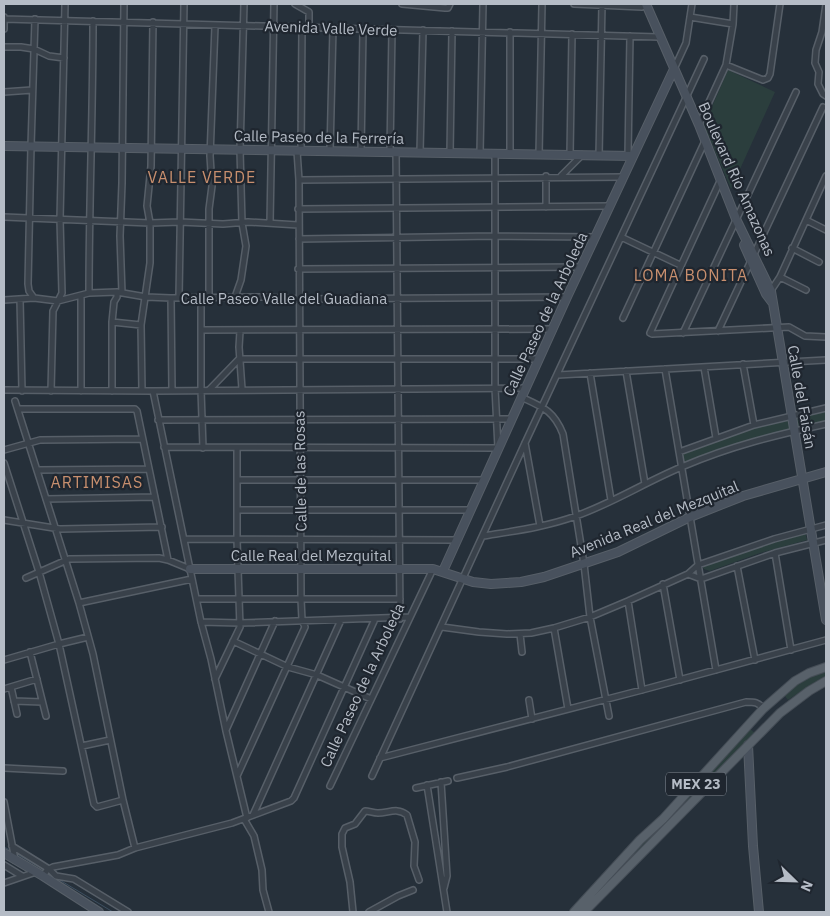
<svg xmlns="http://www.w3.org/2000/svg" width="830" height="916" viewBox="0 0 830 916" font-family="'IBM Plex Sans',sans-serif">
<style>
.green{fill:#2b3e3d}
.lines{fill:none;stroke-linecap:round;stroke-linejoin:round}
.stream{stroke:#3d4f60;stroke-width:1}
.street-casing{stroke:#575f68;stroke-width:8}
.secondary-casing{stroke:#575f68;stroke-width:10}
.primary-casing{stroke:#454d56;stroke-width:10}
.street{stroke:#39414a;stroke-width:5}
.secondary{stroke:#48515d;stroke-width:8}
.primary{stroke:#58616a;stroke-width:8}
.labels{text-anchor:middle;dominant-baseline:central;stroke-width:4.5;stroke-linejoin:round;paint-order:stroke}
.shield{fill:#1f262f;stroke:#888f99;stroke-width:1}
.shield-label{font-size:14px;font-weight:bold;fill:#b5bcc6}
.street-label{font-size:15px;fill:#b5bcc6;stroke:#1f262f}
.neighbourhood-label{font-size:16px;letter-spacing:1px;fill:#c88f6e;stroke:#1f262f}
</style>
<rect width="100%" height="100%" fill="#26303a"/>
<!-- green -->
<path class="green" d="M728,70L775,92L731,189L704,125Z
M826,410V421L798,427L796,416Z
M791,415L794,431L738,444L682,467L680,451Z
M805,532L807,540L760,553L710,571L704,569L702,565L757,545Z
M826,668V677L815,682L788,700L784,695L803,678Z
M750,729L755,733L581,912H575Z"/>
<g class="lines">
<!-- stream -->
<path class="stream" d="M4,847L12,851
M15,853L44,870
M58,879L113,912"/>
<defs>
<path id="street" d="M295,4L309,12V27
M402,4L445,8H448L450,4
M574,4L642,7
M826,4L822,32L816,50L815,63L819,72L818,84L823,94L826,96
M690,17L733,24
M4,19L659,37
M4,29V17
M4,47H21L34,49L49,56L64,58
M726,65L763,80L768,78L770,74L780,4
M674,69L686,43L692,4
M4,92L32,90
M699,124L726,65L733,24L734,4
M301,151L302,27
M330,151L333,28
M361,152L363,30
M390,152L392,30
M396,152L400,619
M420,152L423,30
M450,153L452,31
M480,153L483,4
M510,154V32
M539,155L542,4
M570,155L572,34
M599,156L602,4
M628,156L630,36
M546,176V207
M561,176L582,155
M721,179L650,333L652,334L789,327L805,336L826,337
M299,180L623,177
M298,209L609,206
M4,217L150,223L180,222L223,224L248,222L298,225
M806,220L826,230
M270,223L274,4
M621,237L680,265
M299,239L494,236L595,237
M792,248L819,262
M298,269L581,267
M780,277L806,290
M770,292L780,277L826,176
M89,293C89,202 93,111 93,21
M122,293L120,236L122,183L124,4
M81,296V391
M179,297L184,4
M235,297L241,280L246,246L242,223L240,150L244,4
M34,298L29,291L28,284L31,146L35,19
M171,298L172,391
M201,298V390L203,448
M209,298V209L212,186L210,156L215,26
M20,299L22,391
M4,300L34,298L58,301L89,293L117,292L146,297L171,298L263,297L299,299L567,297
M623,318L705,141
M112,322L141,325
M201,330L553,329
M240,331L239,347L242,389
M718,331L823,107
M683,333L796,92
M743,364L754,425
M704,367L716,438
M665,369L716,670
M626,371L645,484
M590,373L611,500
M558,375L826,360
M4,390L153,391L526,388
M209,390L239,359H539
M51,391L53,311L62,293L60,219L65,4
M112,391V322L114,302L117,297V292
M142,391L141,325L150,263V223L147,206L151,166L153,22
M153,391L201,622L211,659L226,731L247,818
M521,397C543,407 554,411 563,434L584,564L590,617L609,716
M15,401L79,603L93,654L123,800L135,848
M18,409H135L137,411L168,560
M158,420L512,419
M525,443L540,526
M164,447L498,448L495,388V153
M4,450L40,440L142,439
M679,452L754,425L826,408
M4,463L39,572L59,644L94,804L97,807L123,800
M37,470L149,469
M237,480H484
M46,499L155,497
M237,510H470
M4,520L60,529L162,527
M483,536C514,531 546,527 576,516C613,503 647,481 684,466C731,446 776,435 826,424
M184,539L457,540
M775,553L791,650
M737,566L755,660
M688,574L701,579L775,553L826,540
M26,578L69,559L159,558L168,560L190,569
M663,584L680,680
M197,599H400
M628,601L642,690
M79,603L192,579
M201,622L240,623L409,617
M442,627L479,632L507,634L531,633L554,628L590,617L628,601L688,574L698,565L774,539L826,525
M554,628L568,709
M520,634L522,652
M233,641L288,667L317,675L371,699
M30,652L46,716
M4,660L59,644L88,637
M215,679L240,627L237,540V449
M11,687L17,714
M4,689L37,679
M529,700L532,719
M14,701L42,702
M226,730L275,621
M82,746L110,740
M380,758L642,690L826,640
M4,768L63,771
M237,776L305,627L302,620L301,599L299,180L297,151
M372,776L525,443L704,59
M457,778L507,767L746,702C754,702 759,702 763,709
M441,782L447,876L444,888
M427,785L447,912
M330,786L433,569
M416,788L448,781
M4,802L15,860
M253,815L341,620
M244,819L254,836L262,870L263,890L269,912
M12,846L49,869L56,876L74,879L128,912
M4,865L22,876
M43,876L47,870L53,867L118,855L135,848L232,823L291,801L294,798L375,619
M4,883L36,872
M353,912L350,882L342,847V834L345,828L355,824L365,811C369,811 373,813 378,813C389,813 397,807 407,815L415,842L414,866L419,880
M369,912L398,896L413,890"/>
<path id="secondary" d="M646,4L699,125L736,219L771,291L826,620
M4,146L633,156
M744,245L766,294L772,302
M190,569H433L473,582L491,584L521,582L544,577L618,552L690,517L743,496L826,472
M443,571L567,297L674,69
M748,745L753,846L759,912
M4,853L43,876L99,912"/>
<path id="primary" d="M574,912L640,840L663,819L763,709L795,681L809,673L826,667
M584,912L780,713L809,691L826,681"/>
</defs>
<!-- street casing -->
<use href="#street" class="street-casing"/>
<!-- secondary casing -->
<use href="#secondary" class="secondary-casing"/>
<!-- primary casing -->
<use href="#primary" class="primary-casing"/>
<!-- street -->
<use href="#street" class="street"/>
<!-- secondary -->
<use href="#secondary" class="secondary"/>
<!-- primary -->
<use href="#primary" class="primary"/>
</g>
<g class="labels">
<!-- shield labels -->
<rect class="shield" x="666" y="772.5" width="60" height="23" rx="4"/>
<g class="shield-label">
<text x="696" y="784">MEX 23</text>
</g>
<!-- street labels -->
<g class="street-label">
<text transform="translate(331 28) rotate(2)">Avenida Valle Verde</text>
<text transform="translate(319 137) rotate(1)">Calle Paseo de la Ferrería</text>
<text transform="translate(737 179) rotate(66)">Boulevard Río Amazonas</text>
<text x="284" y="298">Calle Paseo Valle del Guadiana</text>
<text transform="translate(545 314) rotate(-65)">Calle Paseo de la Arboleda</text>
<text transform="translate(802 397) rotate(80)">Calle del Faisán</text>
<text transform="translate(300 471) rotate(-91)">Calle de las Rosas</text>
<text transform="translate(654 519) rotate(-22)">Avenida Real del Mezquital</text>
<text x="311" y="555">Calle Real del Mezquital</text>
<text transform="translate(362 685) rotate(-65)">Calle Paseo de la Arboleda</text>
</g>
<!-- neighbourhood labels -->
<g class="neighbourhood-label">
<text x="202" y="177">VALLE VERDE</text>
<text x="691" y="275">LOMA BONITA</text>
<text x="97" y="482">ARTIMISAS</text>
</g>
</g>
<!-- border -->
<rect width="830" height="916" fill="none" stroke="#b5bcc6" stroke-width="10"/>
<!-- north arrow -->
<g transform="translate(795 881) rotate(113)" stroke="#1f262f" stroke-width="4" paint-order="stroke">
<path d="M0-4L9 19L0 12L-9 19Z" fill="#b5bcc6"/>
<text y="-8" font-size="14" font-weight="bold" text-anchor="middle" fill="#b5bcc6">N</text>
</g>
</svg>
